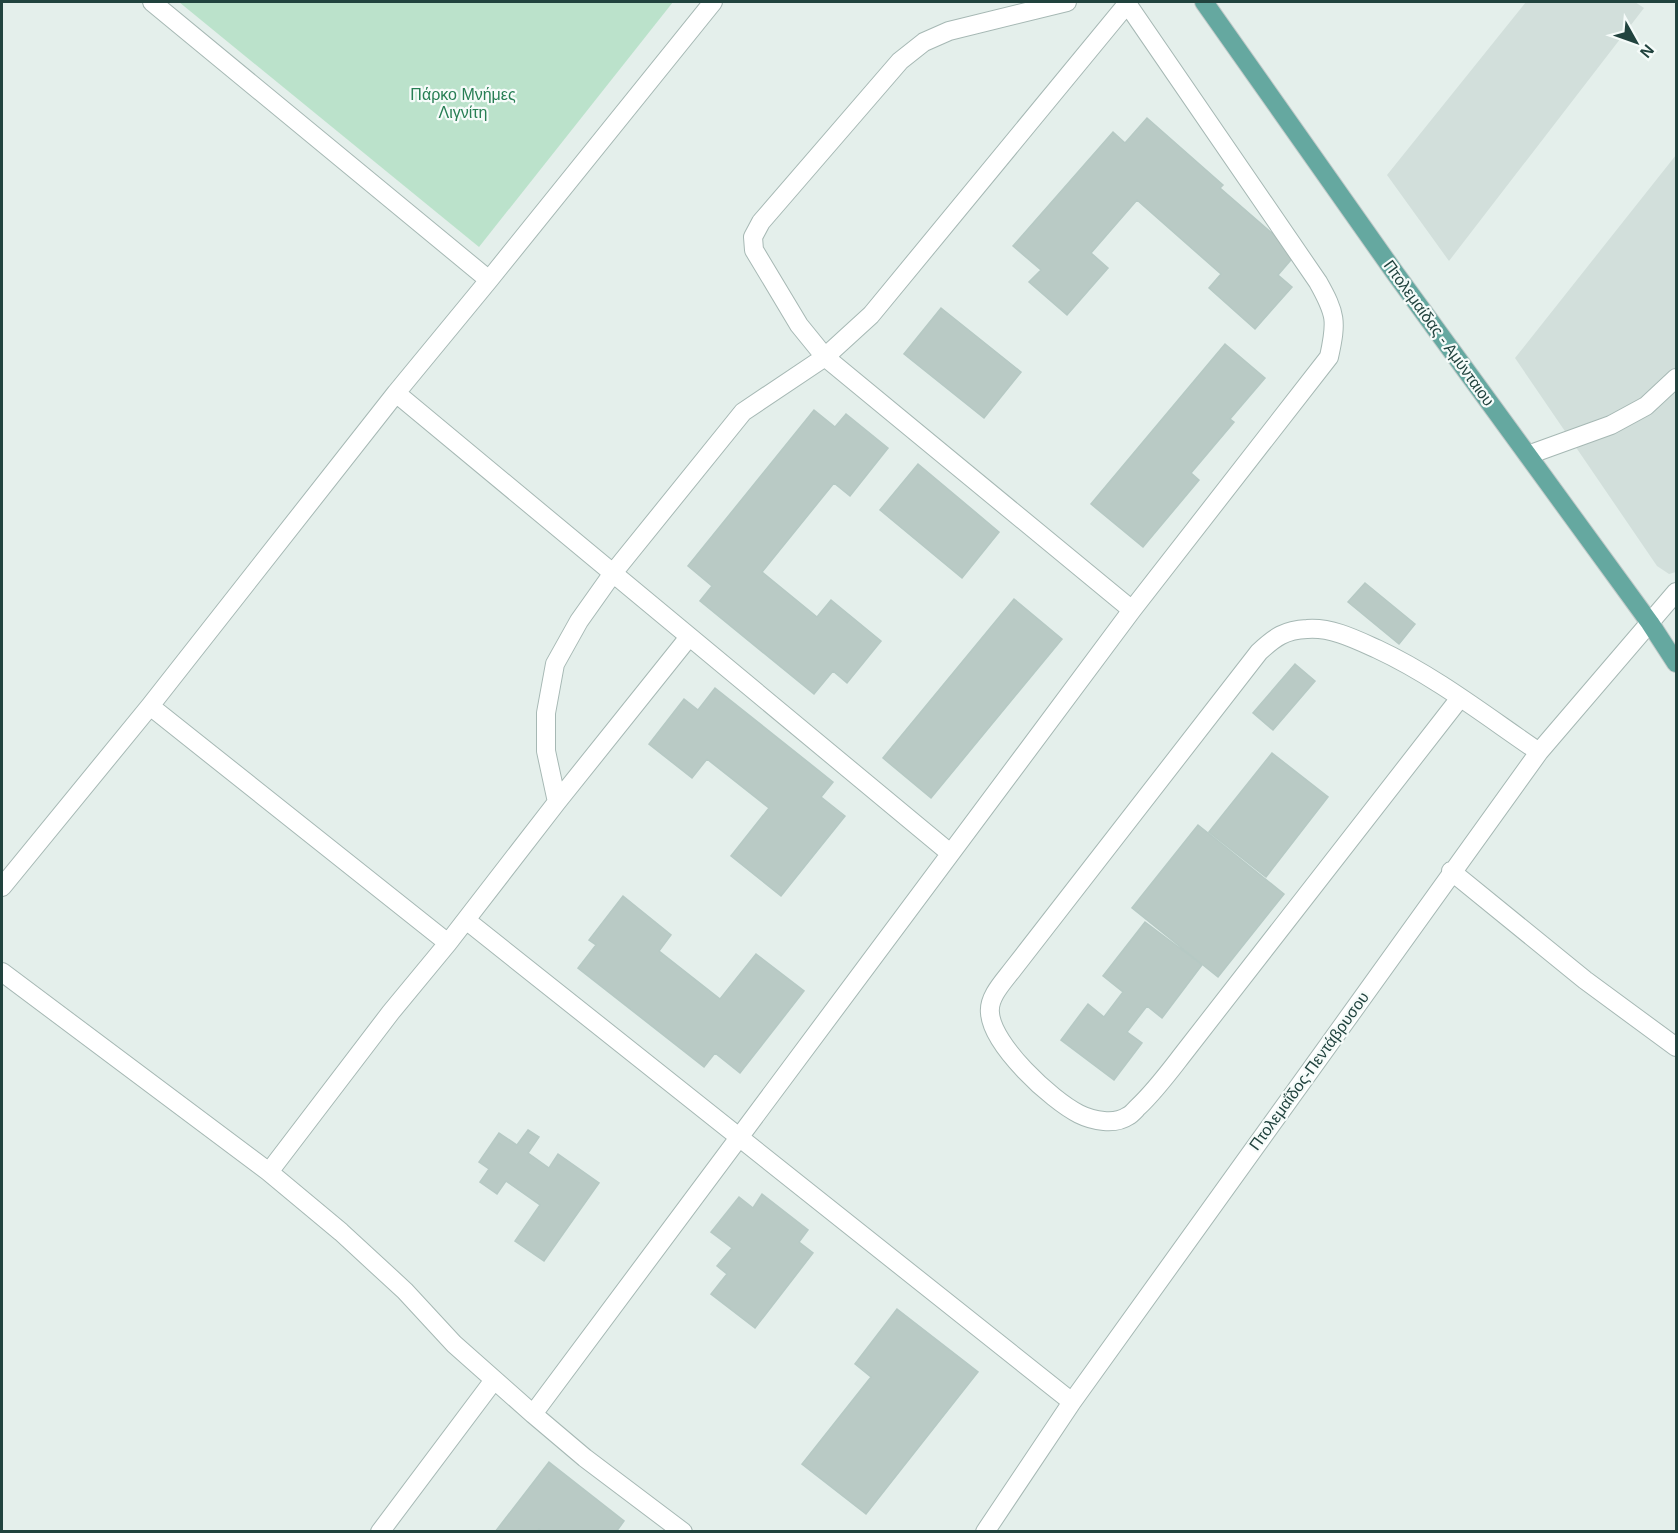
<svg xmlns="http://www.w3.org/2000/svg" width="1678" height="1533" viewBox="0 0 1678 1533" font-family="Helvetica,sans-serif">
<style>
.built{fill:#d2dfdb}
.green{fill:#bbe2cb}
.building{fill:#b9cac5;stroke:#b6c9c4;stroke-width:1.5}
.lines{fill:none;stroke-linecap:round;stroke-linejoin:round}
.minor-casing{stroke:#a6b8b4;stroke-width:20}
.major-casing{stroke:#c1cac9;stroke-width:20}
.minor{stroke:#fff;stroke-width:18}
.major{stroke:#65a8a0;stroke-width:18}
.labels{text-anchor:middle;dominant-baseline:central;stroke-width:4.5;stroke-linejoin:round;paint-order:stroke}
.park-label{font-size:16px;fill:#277e54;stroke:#f5fbf9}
.street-label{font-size:16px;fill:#21433e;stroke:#f5fbf9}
</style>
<rect width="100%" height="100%" fill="#e4efeb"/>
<!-- built -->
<path class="built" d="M1526,2H1635L1644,8L1449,261L1387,175Z
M1676,155V572L1669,574L1657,566L1515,358Z"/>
<!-- green -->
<path class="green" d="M179,2H673L479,247Z"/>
<!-- building -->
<path class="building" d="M1147,118L1223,185L1220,188L1296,254L1278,275L1292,287L1255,329L1209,288L1221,274L1137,200L1091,253L1108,268L1067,315L1029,282L1041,270L1013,246L1113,132L1125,143Z
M941,308L1021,372L984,418L904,354Z
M1225,344L1265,378L1230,419L1234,422L1191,473L1199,480L1143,547L1091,504Z
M814,410L835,427L846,414L888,448L850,496L834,483L762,572L817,617L831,600L881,641L847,683L833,671L814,694L700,601L712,586L688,566Z
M918,464L999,532L962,578L880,510Z
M1365,583L1415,624L1399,644L1348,602Z
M1014,599L1062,639L931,798L883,758Z
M1295,664L1315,681L1273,730L1253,713Z
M715,688L833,782L821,797L845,816L781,896L731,856L769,808L707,759L692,778L649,744L684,699L698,710Z
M1272,753L1328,797L1266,877L1209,832Z
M1198,825L1284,894L1218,977L1132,908Z
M623,896L671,935L659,951L720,999L756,954L804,991L740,1073L715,1053L704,1067L578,968L596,945L589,940Z
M1145,922L1202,965L1162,1018L1147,1006L1127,1032L1142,1043L1114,1080L1061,1040L1088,1004L1104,1017L1123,992L1103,976Z
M528,1130L539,1137L528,1153L549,1168L558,1154L599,1183L544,1261L515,1241L540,1205L506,1181L497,1194L480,1182L489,1169L479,1162L499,1133L517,1145Z
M762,1194L808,1230L799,1242L813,1253L755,1328L711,1294L727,1274L717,1266L732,1248L711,1232L739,1197L753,1208Z
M897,1309L978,1372L866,1514L802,1464L871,1377L855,1364Z
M549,1462L624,1521L616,1532H541L539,1529L537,1532H495Z"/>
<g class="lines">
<defs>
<path id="minor" d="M152,2L489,280
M1067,2L949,31L924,42L900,61L761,222L753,237L754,250L799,325L825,357L1132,610
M396,393L950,853
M1528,455L1611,425L1646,406L1676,378
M1460,698L1183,1054C1169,1072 1155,1091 1138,1107C1135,1110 1132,1114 1128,1116C1115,1125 1093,1121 1079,1114C1051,1100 992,1045 990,1013C988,997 1004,981 1013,969L1259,652C1275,637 1285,630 1307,629C1331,627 1355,639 1377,649C1435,676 1486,716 1539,752
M150,706L448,943
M557,802L546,751V713L555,664L579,621L613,573L743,412L825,357L871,315L1127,4
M1451,871L1585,980L1676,1047
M2,887L150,706L396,393L489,280L713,2
M466,920L1072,1402
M2,972L269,1172L341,1232L405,1291L454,1344L533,1414L585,1458L683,1532
M269,1172L391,1012L448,943L557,802L689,637
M533,1414L1132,610L1329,357C1337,321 1336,314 1318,282L1126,2
M380,1532L494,1380
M985,1532L1072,1402L1539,752L1676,592"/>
<path id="major" d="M1204,2L1395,273L1650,623L1676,663"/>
</defs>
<!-- minor casing -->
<use href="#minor" class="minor-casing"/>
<!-- major casing -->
<use href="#major" class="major-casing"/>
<!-- minor -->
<use href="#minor" class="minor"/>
<!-- major -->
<use href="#major" class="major"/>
</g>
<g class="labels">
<!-- park labels -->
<g class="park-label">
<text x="463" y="94">Πάρκο Μνήμες<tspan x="463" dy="18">Λιγνίτη</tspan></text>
</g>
<!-- street labels -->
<g class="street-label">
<text transform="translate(1439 333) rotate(54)">Πτολεμαίδας - Αμύνταιου</text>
<text transform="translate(1309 1071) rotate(-54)">Πτολεμαΐδος-Πεντάβρυσου</text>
</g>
</g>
<!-- border -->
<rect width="1678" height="1533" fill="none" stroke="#21433e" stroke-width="6"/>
<!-- north arrow -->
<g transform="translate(1636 42) rotate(130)" stroke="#f5fbf9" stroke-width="4.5" paint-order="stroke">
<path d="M0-4.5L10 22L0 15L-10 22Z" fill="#21433e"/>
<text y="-9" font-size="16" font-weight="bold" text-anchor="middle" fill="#21433e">N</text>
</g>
</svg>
